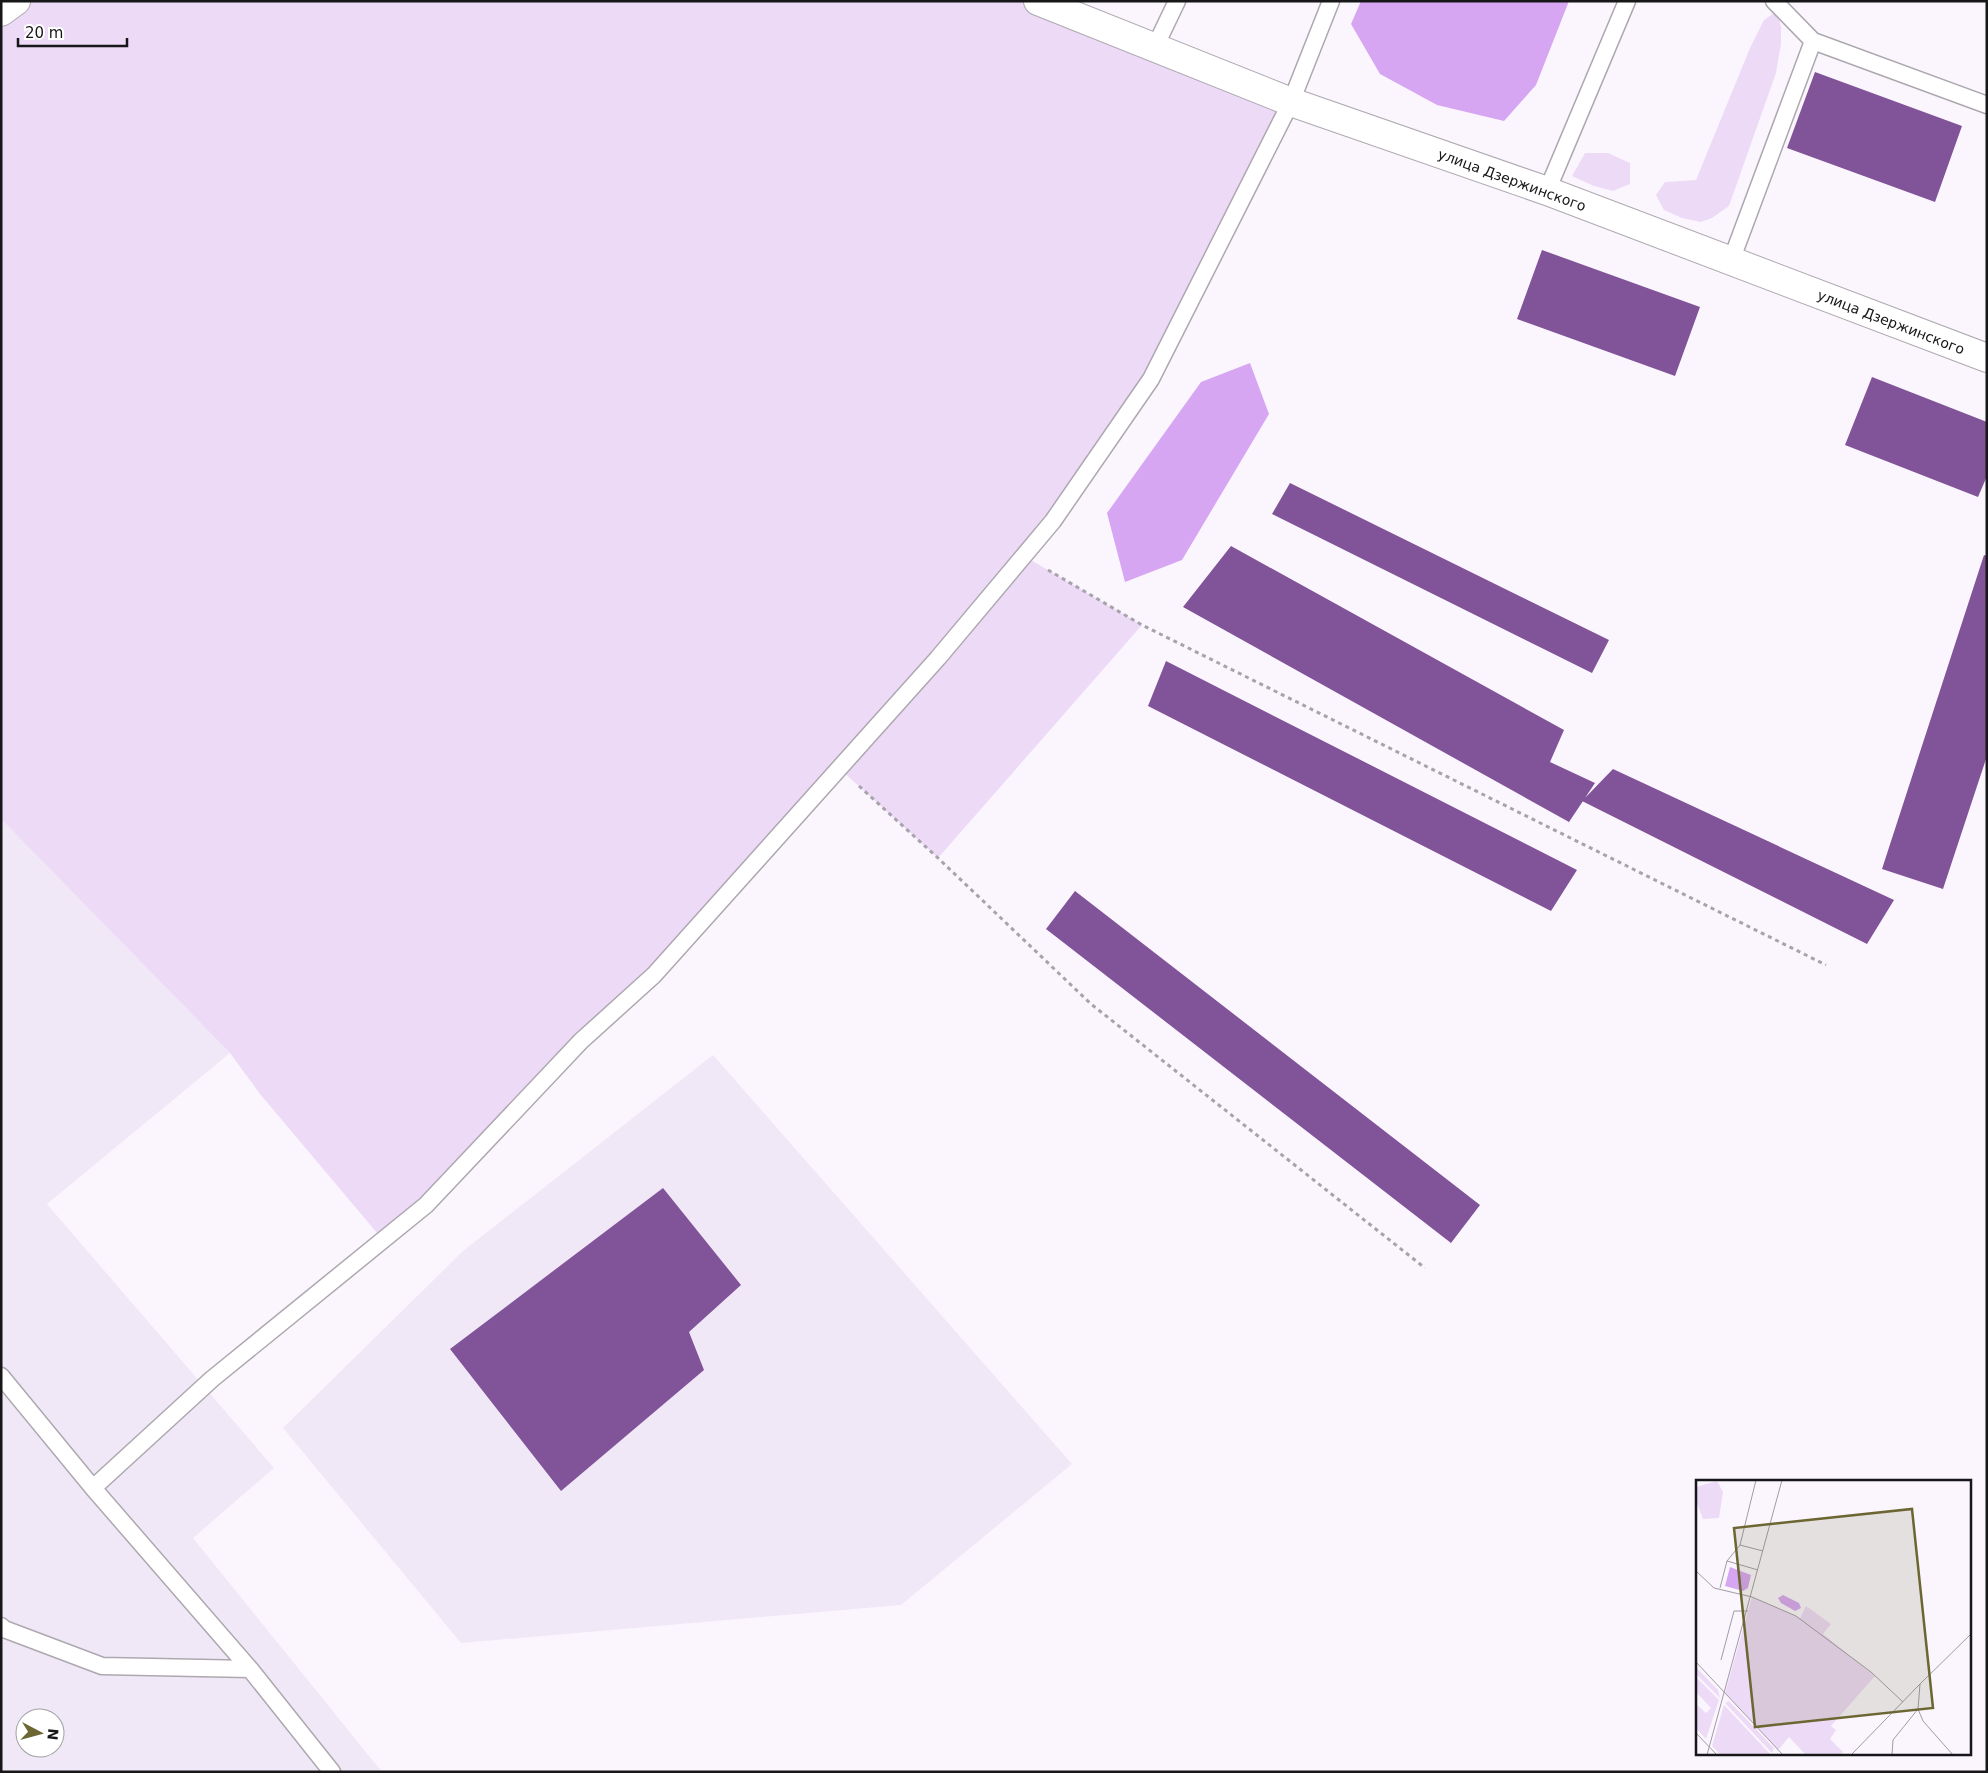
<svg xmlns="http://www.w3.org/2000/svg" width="1988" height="1773" viewBox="0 0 1988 1773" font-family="'DejaVu Sans',sans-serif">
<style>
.built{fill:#f1e8f7;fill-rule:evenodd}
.green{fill:#eddaf7}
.forest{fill:#d7a6f2}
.building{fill:#815399}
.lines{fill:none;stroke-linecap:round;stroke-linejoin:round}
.lane-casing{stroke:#ada8af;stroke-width:19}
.street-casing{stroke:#ada8af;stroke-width:30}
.secondary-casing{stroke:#ada8af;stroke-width:30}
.path{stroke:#a6a3a9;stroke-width:3;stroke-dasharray:4 4;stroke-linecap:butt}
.lane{stroke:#fff;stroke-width:16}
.street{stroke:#fff;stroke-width:28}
.secondary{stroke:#fff;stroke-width:28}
.labels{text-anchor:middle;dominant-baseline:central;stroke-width:5;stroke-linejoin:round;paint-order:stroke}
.street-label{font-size:14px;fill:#171618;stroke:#fff}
.inset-road{fill:none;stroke:#a09ca2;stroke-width:1}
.view{fill:#6c6633;fill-opacity:0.15;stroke:#6c6633;stroke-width:2.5}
.inset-edge{fill:none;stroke:#171618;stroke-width:2.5}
</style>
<rect width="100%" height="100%" fill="#fbf6fe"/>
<!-- built -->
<path class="built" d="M1,819L230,1053L47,1204L274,1468L193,1538L382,1772H1ZM25,1718H55V1748H25Z
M713,1055L1072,1464L901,1605L461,1643L283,1428L463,1251Z"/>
<!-- green -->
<path class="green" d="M16,1H1038L1291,102L1151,379L1024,556L1142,625L938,858L840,769L759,860L383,1240L260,1094L230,1053L1,819V12Z
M1777,11L1781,27V44L1776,73L1729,206L1712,218L1701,222L1682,218L1664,210L1656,195L1665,182L1696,180L1750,48L1764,20Z
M1585,153H1608L1630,163V184L1613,191L1594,186L1572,176Z"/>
<!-- forest -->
<path class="forest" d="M1361,1H1569L1536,85L1504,121L1437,105L1380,74L1351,24Z
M1250,363L1269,414L1182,560L1125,582L1107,513L1201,382Z"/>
<!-- building -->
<path class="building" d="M1815,72L1962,126L1935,202L1787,148Z
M1542,250L1700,307L1675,376L1517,319Z
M1872,377L1987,422V476L1978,497L1845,445Z
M1290,483L1609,640L1592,673L1272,514Z
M1231,546L1564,730L1550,762L1595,783L1569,822L1183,607Z
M1984,555L1987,556V756L1943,889L1882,869Z
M1166,661L1577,870L1551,911L1148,706Z
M1613,769L1894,900L1867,944L1582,801Z
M1075,891L1480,1205L1451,1243L1046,929Z
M663,1188L741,1285L689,1332L704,1370L561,1491L450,1349Z"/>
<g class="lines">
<defs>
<path id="lane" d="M1774,1L1813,41
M1155,47L1177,1
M1547,191L1627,1
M1731,261L1813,41L1987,105
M1,1376L93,1488L250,1669
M93,1488L212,1379L426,1205L581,1041L654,975L938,658L1053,521L1151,379L1291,102L1331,1
M1,1626L4,1629L102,1666L250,1669L332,1772"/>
<path id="street" d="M1,12L16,1"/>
<path id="secondary" d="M1038,1L1291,102L1547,191L1987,358"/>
</defs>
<!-- lane casing -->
<use href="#lane" class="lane-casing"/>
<!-- street casing -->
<use href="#street" class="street-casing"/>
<!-- secondary casing -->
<use href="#secondary" class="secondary-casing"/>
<!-- path -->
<path class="path" d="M1048,570L1142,625L1826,965
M859,786L938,858L1091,1004L1425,1268"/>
<!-- lane -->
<use href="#lane" class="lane"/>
<!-- street -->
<use href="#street" class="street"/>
<!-- secondary -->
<use href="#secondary" class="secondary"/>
</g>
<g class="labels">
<!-- street labels -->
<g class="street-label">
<text transform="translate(1512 180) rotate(20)">улица Дзержинского</text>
<text transform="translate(1891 322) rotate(21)">улица Дзержинского</text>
</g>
</g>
<!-- overview -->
<g transform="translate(1696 1480)">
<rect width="275" height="275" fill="#fbf6fe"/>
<path d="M21,1L27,12L23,38L7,39L0,21V7ZM56,117L104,138L110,126L135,144L127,154L179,196L135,246L140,250L134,259L147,272L143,275H110L93,257L82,270L29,213ZM0,187L22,210L24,218L0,194ZM0,197L23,220L10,259L0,248V224L10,233L15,228L0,212ZM33,221L78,268L76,273L29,223ZM28,225L75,275H25L16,266Z" fill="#eddaf7"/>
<path d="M34,87L55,95L52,108L47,111L29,106ZM87,115L103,123L105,128L99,131L85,123L82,118Z" fill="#d7a6f2"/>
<path class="inset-road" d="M60,0L44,65L67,71M31,81L62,90M0,91L18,108L56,117L100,136L175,192L207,222M24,108L31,81L44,65M25,180L38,131H52M0,182L87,275M222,229L227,241L257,275M0,253L21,275M11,275L86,0M155,275L224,204M196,275L197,260L222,229L224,204L275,154"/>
<path class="view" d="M216,29L237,228L59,247L38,48Z"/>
<rect width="275" height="275" class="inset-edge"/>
</g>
<!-- border -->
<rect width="1988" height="1773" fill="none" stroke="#171618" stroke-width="5"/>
<!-- north arrow -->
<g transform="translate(40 1733) rotate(96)"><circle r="24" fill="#ffffff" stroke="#a2a2a3"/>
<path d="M0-4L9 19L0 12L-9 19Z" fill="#6c6633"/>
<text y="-8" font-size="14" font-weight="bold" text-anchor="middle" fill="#171618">N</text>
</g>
<!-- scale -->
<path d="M18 38v8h109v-8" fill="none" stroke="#171618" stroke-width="2.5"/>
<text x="25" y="38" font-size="15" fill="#171618" stroke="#ffffff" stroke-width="4" paint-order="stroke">20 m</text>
</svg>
